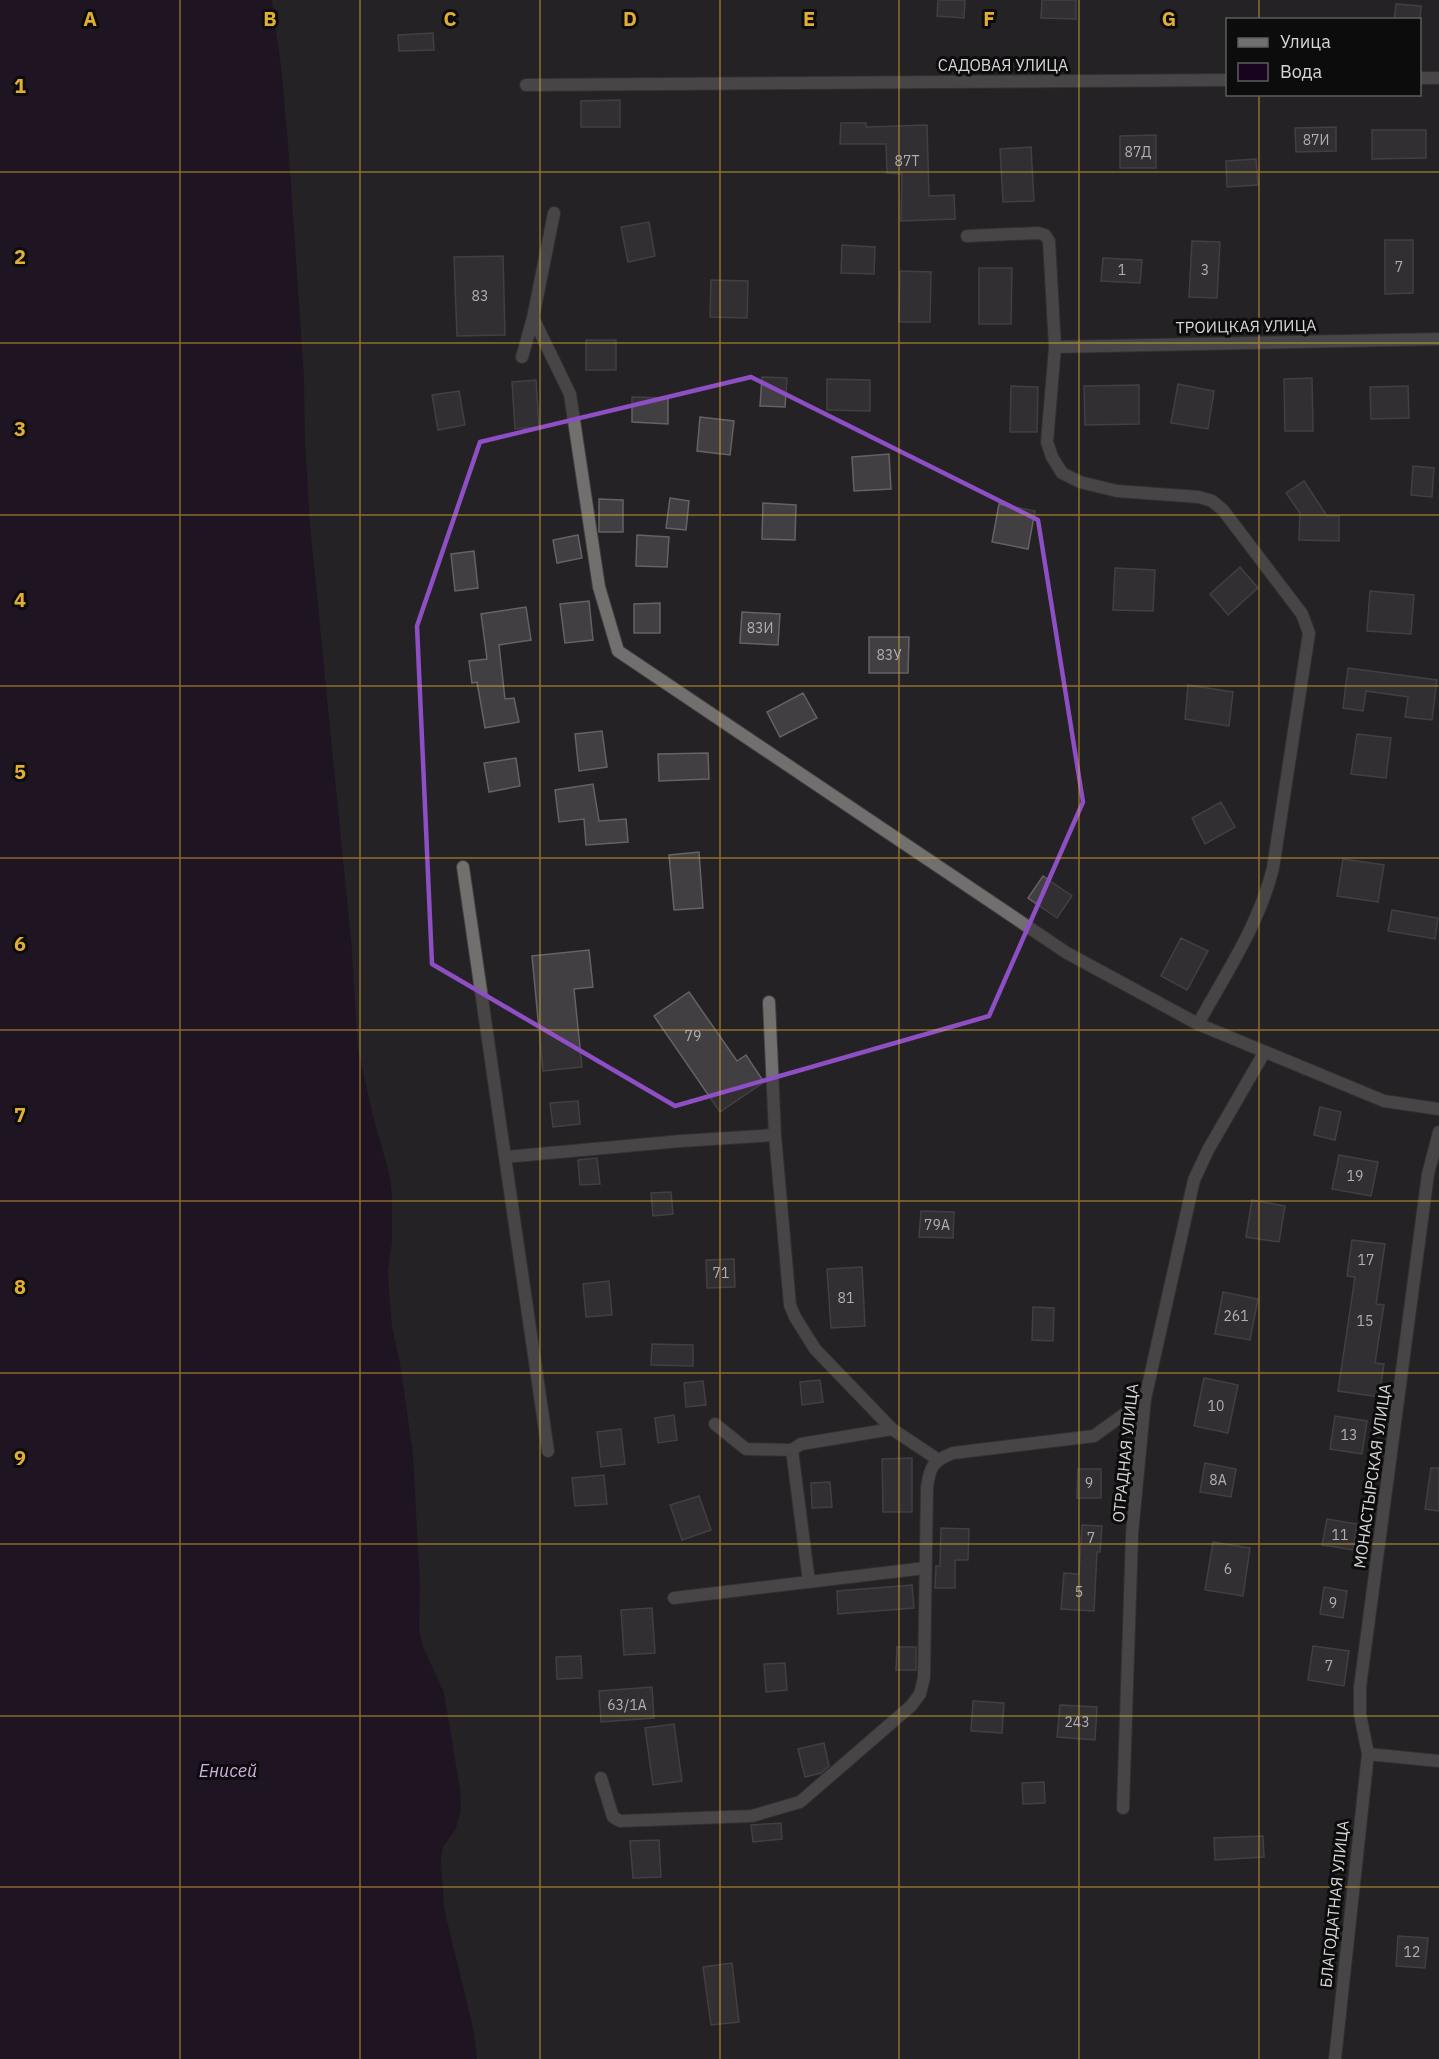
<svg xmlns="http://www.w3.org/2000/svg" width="1439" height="2059" viewBox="0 0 1439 2059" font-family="'IBM Plex Sans',sans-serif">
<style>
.water{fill:#18041f}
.building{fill:#413f42;stroke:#646265;stroke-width:1.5}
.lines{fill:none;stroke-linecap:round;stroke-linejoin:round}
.street-casing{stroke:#413f41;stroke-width:14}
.street{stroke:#71706f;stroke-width:12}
.marked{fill:none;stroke:#8e4ec4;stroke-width:4.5;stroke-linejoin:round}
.grid{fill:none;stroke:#e2ae34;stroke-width:1.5;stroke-opacity:0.55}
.labels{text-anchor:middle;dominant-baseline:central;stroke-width:6;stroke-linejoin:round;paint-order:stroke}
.number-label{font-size:14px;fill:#b2b1b2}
.street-label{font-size:16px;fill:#d8d7d8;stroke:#0d0c0d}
.water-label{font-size:18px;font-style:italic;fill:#d5ace7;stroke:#0d0c0d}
.grid-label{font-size:20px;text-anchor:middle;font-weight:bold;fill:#e2ae34;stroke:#0d0c0d;stroke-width:6;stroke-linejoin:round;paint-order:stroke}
</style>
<rect width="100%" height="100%" fill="#242224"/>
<!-- water -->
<path class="water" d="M0,0H272L282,74L289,156L304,377L305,441L310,525L352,950L358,1049L373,1116L389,1172L392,1194V1242L388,1271L389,1292L392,1327L400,1363L413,1455L420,1585L419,1627L422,1644L444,1693L460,1789L461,1810L456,1828L443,1847L441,1859L444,1908L474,2032L477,2059H0Z"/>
<!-- building -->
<path class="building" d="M938,0H965L964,18L937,16Z
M1042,0H1076V19L1041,18Z
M1396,4L1421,6L1420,20H1394Z
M433,33L434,50L399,51L398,35Z
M620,100V127H581V101Z
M841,123H866V127L927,125L929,196L954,195L955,219L901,221L902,174L887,173L886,144H840Z
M1336,127V151L1296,152L1295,128Z
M1372,130H1426V158L1372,159Z
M1156,135V168H1120V136Z
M1031,147L1034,201L1003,202L1000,149Z
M1256,159L1258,185L1227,187L1226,161Z
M649,222L655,256L628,262L621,227Z
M1385,240H1413V293L1385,294Z
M1192,241L1220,242L1217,298L1189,297Z
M842,245L875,247L874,274L841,273Z
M503,256L505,335L457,336L454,257Z
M1103,258L1142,260L1140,283L1101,281Z
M979,268H1012L1011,324H979Z
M900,271L931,272L930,322H899Z
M711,280L748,281L747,318L710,317Z
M586,340H616V370H586Z
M762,377L787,378L785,407L760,406Z
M1312,378L1313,431H1285L1284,379Z
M827,379L870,380V411L827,410Z
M536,380L539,427L515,429L512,382Z
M1178,384L1214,391L1208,429L1171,423Z
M1139,385V424L1085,425L1084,386Z
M1011,386L1038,387L1037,432H1010Z
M1408,386L1409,418L1371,419L1370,387Z
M459,391L465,425L438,430L432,395Z
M632,397L668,398V424L632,422Z
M700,417L734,421L730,455L697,451Z
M889,454L891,489L854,491L852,457Z
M1413,466L1434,468L1432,497L1411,495Z
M1304,481L1327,516H1339V541L1299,540L1300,513L1286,493Z
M670,498L689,501L686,530L666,528Z
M599,499L623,500V532H599Z
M763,503L796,505L795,540L762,539Z
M999,504L1035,511L1028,549L992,542Z
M578,535L582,558L557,563L553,540Z
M637,535L669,537L667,567L636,566Z
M474,551L478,588L455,591L451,554Z
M1240,567L1258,588L1228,615L1210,594Z
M1115,568L1155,570L1153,611L1113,610Z
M1370,591L1414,595L1411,634L1367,631Z
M589,601L593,640L565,643L560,604Z
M660,603V633H634V604Z
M526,607L531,640L499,645L505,699L514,698L519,722L485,728L477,682L472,683L469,661L487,659L481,614Z
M742,612L780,614L778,645L740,643Z
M869,637H909L908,673H869Z
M1348,668L1437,680L1432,720L1405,717L1408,697L1366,691L1363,711L1343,708Z
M1188,685L1233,692L1229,726L1185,719Z
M803,693L817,718L780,737L767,712Z
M602,731L607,767L579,771L575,734Z
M1357,734L1391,738L1386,778L1351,774Z
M708,753L709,779L659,781L658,754Z
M516,758L520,786L489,792L484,763Z
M593,784L599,821L626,819L628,842L586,845L584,819L559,822L555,790Z
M1221,802L1235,827L1205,844L1192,818Z
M699,852L703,908L674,910L669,855Z
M1343,859L1384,865L1378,902L1337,896Z
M1043,876L1072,896L1057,918L1028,898Z
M1392,910L1438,918L1435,939L1388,931Z
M1181,938L1208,951L1187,990L1161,976Z
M589,950L593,987L574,989L582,1067L543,1071L532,956Z
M689,992L737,1061L746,1055L764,1082L720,1112L654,1016Z
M578,1101L580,1124L553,1127L550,1103Z
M1320,1107L1341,1112L1335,1140L1314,1135Z
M1339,1155L1378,1162L1371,1196L1332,1189Z
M597,1158L600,1184L580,1185L578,1160Z
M671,1192L673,1214L653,1216L651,1193Z
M1252,1200L1285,1206L1279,1242L1246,1237Z
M921,1211L954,1212L953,1238L919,1237Z
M1352,1240L1385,1244L1376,1304L1384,1305L1375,1363L1384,1364L1379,1397L1338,1391L1355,1277L1347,1276Z
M734,1259L735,1287L707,1288L706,1260Z
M862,1267L865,1326L831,1328L827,1269Z
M609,1281L612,1315L586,1317L583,1284Z
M1223,1292L1258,1299L1250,1340L1215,1334Z
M1033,1307L1054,1308L1053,1341L1032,1340Z
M652,1344L693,1345V1366L651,1365Z
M1204,1378L1238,1385L1228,1433L1194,1426Z
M820,1380L823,1402L802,1405L800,1382Z
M703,1381L706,1405L686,1407L684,1383Z
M674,1415L677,1440L658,1443L655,1418Z
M1335,1416L1367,1421L1362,1454L1330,1449Z
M621,1429L625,1464L601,1467L597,1432Z
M912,1458V1512H883L882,1459Z
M1205,1463L1236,1469L1231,1497L1200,1492Z
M1431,1468H1439V1511L1425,1509Z
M1078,1469H1101V1498H1077Z
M604,1475L607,1504L575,1506L572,1478Z
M830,1482L832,1507L812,1508L811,1483Z
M699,1496L711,1530L682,1540L670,1505Z
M1327,1519L1357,1524L1353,1550L1322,1545Z
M1082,1525L1102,1526L1100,1552H1097L1094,1611L1061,1609L1064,1573L1079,1574Z
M941,1528L969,1529L968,1560H955V1588H935L936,1566H940Z
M1213,1542L1250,1548L1243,1596L1205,1590Z
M912,1585L914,1608L838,1614L837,1591Z
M1324,1587L1347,1591L1343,1618L1320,1614Z
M652,1608L655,1653L624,1655L621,1610Z
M1313,1646L1349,1651L1344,1686L1308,1680Z
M897,1647H916V1670H896Z
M581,1656L582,1678L557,1679L556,1657Z
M785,1663L787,1690L766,1692L764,1664Z
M652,1687L654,1718L601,1722L599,1691Z
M973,1701L1004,1703L1002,1733L971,1731Z
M1060,1705L1097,1707L1095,1740L1057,1737Z
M674,1724L682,1781L653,1785L645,1728Z
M824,1743L829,1766L821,1773L805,1777L798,1749Z
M1044,1782L1045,1803L1023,1804L1022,1783Z
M781,1823L782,1839L753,1842L751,1825Z
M1263,1836L1264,1857L1215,1860L1214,1838Z
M659,1840L661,1877L633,1878L630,1841Z
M1398,1936L1428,1938L1425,1968L1396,1966Z
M732,1963L739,2022L711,2025L703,1967Z"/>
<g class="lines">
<defs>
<path id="street" d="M1420,78H1439
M526,85L1228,80
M967,236L1038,233L1045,235L1049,241L1055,347L1047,442L1052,457L1062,473L1080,482L1117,491L1199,497L1212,501L1223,510L1302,614L1309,633L1273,868C1259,925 1226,973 1198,1024L1384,1101L1439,1109
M533,318L570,394L599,587L618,651L1067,953L1198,1024
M1055,347L1439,339
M522,357L533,318L554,213
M463,867L505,1157
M769,1002L775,1135
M1439,1132L1428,1174L1360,1687V1714L1368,1754L1439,1761
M715,1424L746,1449L792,1450L801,1444L892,1429
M792,1450L809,1582
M548,1451L505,1157L681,1141L775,1135L790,1305L795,1317L815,1349L892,1429L937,1459
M674,1598L925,1568
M601,1778L613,1817L620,1821L752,1816L800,1802L911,1706L920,1694L924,1677L927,1487C930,1466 933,1461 953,1453L1094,1436L1145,1399
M1123,1808L1132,1534L1145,1399L1194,1180L1208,1150L1264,1053
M1335,2059L1368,1754"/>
</defs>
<!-- street casing -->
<use href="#street" class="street-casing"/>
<!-- street -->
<use href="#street" class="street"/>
</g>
<!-- marked area -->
<path d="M0 0H1439V2059H0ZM751,377L1038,520L1083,802L989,1016L675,1106L432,964L417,626L480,442Z" fill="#242224" fill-opacity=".55" fill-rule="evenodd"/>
<path class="marked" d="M751,377L1038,520L1083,802L989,1016L675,1106L432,964L417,626L480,442Z"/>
<!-- grid -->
<path class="grid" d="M180,0V2059M360,0V2059M540,0V2059M720,0V2059M899,0V2059M1079,0V2059M1259,0V20M1259,94V2059M0,172H1439M0,343H1439M0,515H1439M0,686H1439M0,858H1439M0,1030H1439M0,1201H1439M0,1373H1439M0,1544H1439M0,1716H1439M0,1887H1439"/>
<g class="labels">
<!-- number labels -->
<g class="number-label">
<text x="1316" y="140">87И</text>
<text x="1138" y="152">87Д</text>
<text x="907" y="161">87Т</text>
<text x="1399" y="267">7</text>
<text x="1122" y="270">1</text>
<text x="1205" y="270">3</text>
<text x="480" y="296">83</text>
<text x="760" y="628">83И</text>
<text x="889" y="655">83У</text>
<text x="693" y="1036">79</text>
<text x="1355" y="1176">19</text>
<text x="937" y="1225">79А</text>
<text x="1366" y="1260">17</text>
<text x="721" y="1273">71</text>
<text x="846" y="1298">81</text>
<text x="1236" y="1316">261</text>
<text x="1365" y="1321">15</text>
<text x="1216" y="1406">10</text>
<text x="1349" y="1435">13</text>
<text x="1218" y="1480">8А</text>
<text x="1089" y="1483">9</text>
<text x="1340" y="1535">11</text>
<text x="1091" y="1538">7</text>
<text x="1228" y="1569">6</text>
<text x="1079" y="1592">5</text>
<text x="1333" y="1603">9</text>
<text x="1329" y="1666">7</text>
<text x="627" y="1705">63/1А</text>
<text x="1077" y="1722">243</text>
<text x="1412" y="1952">12</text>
</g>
<!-- street labels -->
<g class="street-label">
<text x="1003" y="65">САДОВАЯ УЛИЦА</text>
<text transform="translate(1246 326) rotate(-1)">ТРОИЦКАЯ УЛИЦА</text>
<text transform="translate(1125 1453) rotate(-84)">ОТРАДНАЯ УЛИЦА</text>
<text transform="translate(1372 1476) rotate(-82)">МОНАСТЫРСКАЯ УЛИЦА</text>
<text transform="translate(1334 1904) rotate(-84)">БЛАГОДАТНАЯ УЛИЦА</text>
</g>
<!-- water labels -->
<g class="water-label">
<text x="228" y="1770">Енисей</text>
</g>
</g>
<g class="grid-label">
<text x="90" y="26">A</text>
<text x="270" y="26">B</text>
<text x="450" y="26">C</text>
<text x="630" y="26">D</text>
<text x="809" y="26">E</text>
<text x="989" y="26">F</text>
<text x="1169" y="26">G</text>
<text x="20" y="93">1</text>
<text x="20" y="264">2</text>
<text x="20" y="436">3</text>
<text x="20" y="607">4</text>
<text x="20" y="779">5</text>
<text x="20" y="951">6</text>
<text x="20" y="1122">7</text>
<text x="20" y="1294">8</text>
<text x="20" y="1465">9</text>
</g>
<!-- legend -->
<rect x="1226" y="18" width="195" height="78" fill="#0d0c0d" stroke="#5e5d5e" stroke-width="1.5"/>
<rect x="1238" y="38" width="30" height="9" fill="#71706f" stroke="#5e5d5e" stroke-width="1.5"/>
<text x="1280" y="48" font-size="18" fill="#d8d7d8">Улица</text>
<rect x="1238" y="63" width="30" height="18" fill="#18041f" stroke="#5e5d5e" stroke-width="1.5"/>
<text x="1280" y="78" font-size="18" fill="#d8d7d8">Вода</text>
</svg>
